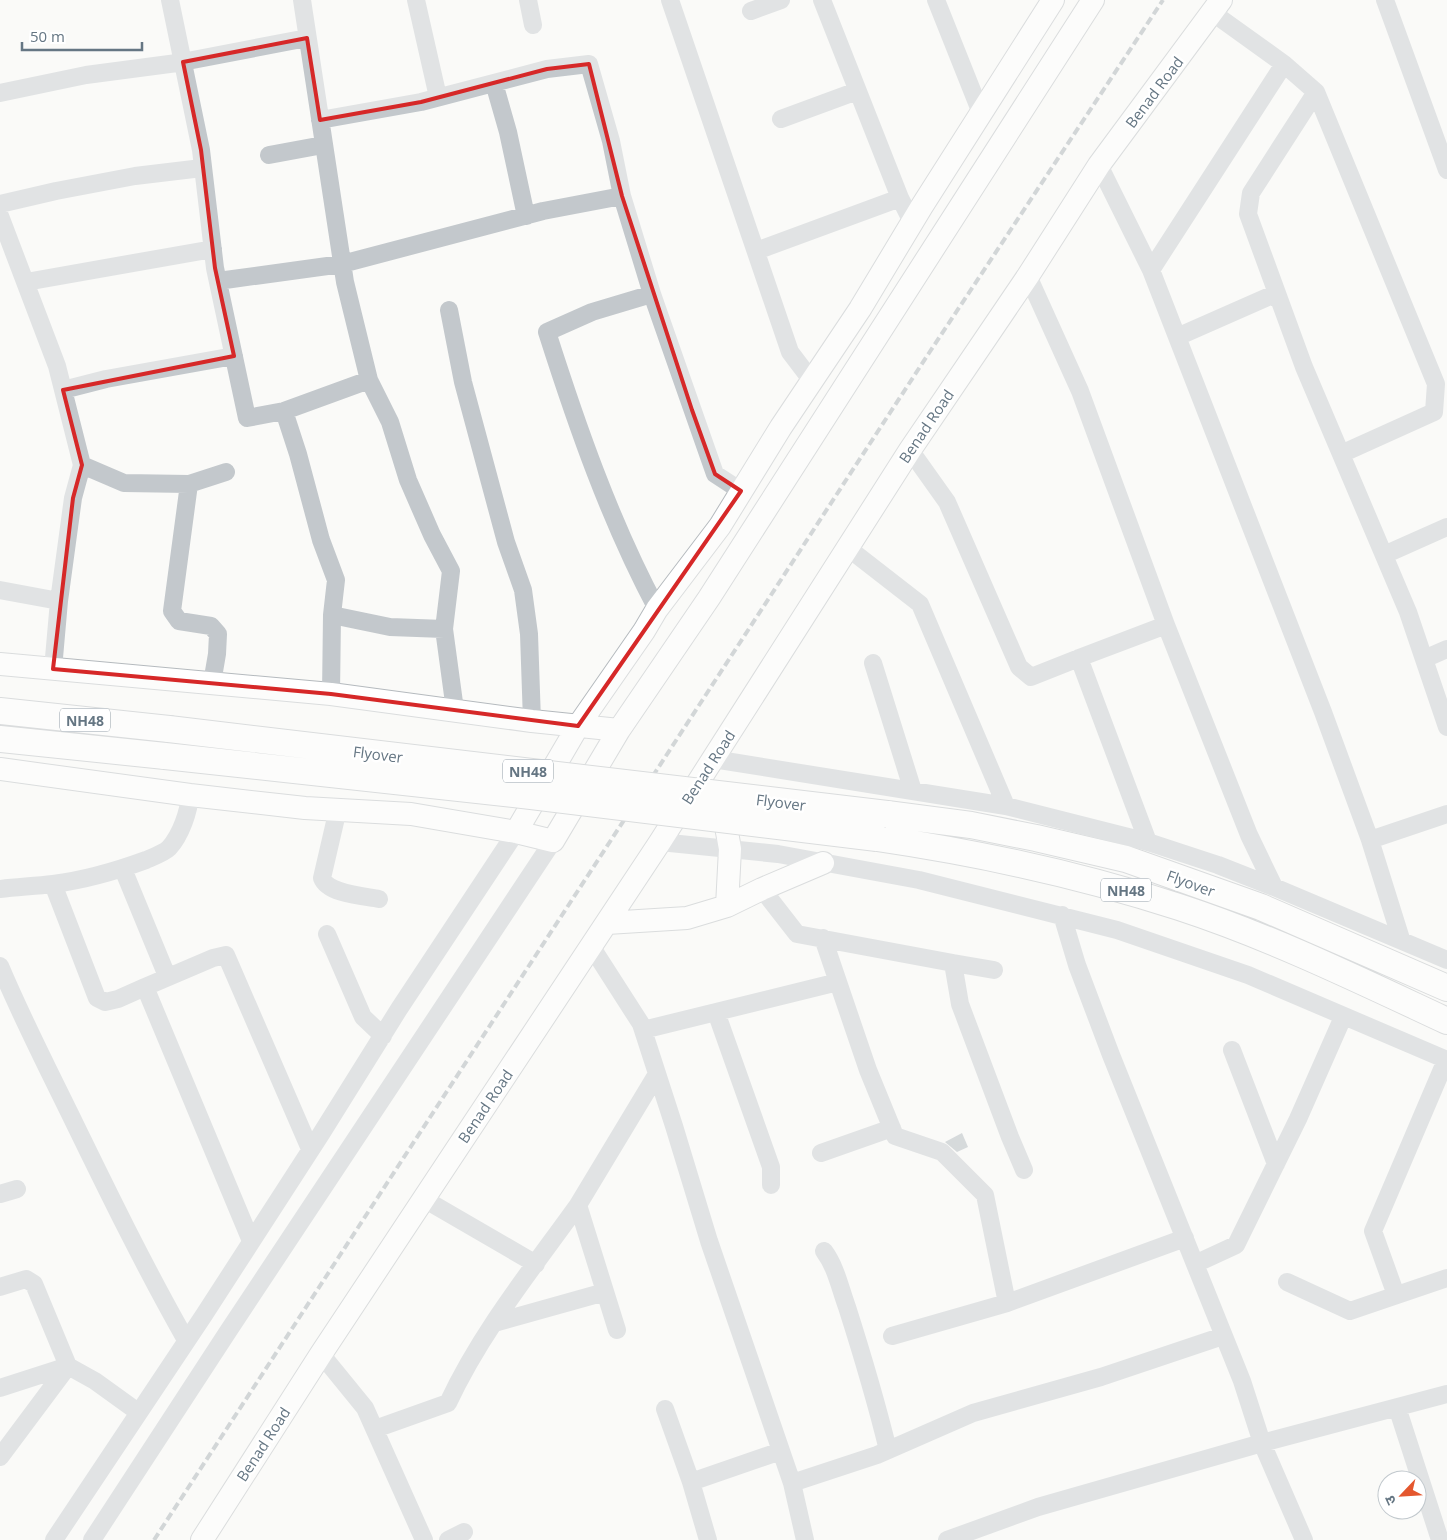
<svg xmlns="http://www.w3.org/2000/svg" width="1447" height="1540" viewBox="0 0 1447 1540" font-family="'Open Sans','Noto Sans Devanagari',sans-serif">
<style>
.building{fill:#aab3b9}
.lines{fill:none;stroke-linecap:round;stroke-linejoin:round}
.major-casing{stroke:#b5babe;stroke-width:24}
.highway-casing{stroke:#b4b9bd;stroke-width:28}
.minor{stroke:#c3c8cc;stroke-width:18}
.major{stroke:#fff;stroke-width:22}
.highway{stroke:#fff;stroke-width:26}
.rail{stroke:#a2aab0;stroke-width:4;stroke-dasharray:8 4;stroke-linecap:butt}
.highway-bridge-casing{stroke:#b4b9bd;stroke-width:28;stroke-linecap:butt}
.highway-bridge{stroke:#fff;stroke-width:26}
.marked{fill:none;stroke:#d62828;stroke-width:4;stroke-linejoin:round}
.labels{text-anchor:middle;dominant-baseline:central;stroke-width:5;stroke-linejoin:round;paint-order:stroke}
.shield{fill:#fff;stroke:#939fa8;stroke-width:1}
.shield-label{font-size:14px;font-weight:bold;fill:#657683}
.street-label{font-size:15px;fill:#657683;stroke:#fff}
</style>
<rect width="100%" height="100%" fill="#fafaf8"/>
<!-- building -->
<path class="building" d="M962,1133L968,1147L957,1152L945,1142Z"/>
<g class="lines">
<defs>
<path id="major" d="M0,664L331,694L532,721L619,730
M0,769L190,795L305,808L411,814L516,832L553,841L619,730L709,598L1093,0
M722,804L730,849L727,906
M516,832L578,726L644,631L657,609L720,526L781,427L860,309L922,206L1053,0
M607,923L687,918L727,906L762,889L823,863
M202,1540L321,1354L660,842L910,450L1028,276L1099,165L1221,0"/>
<path id="highway" d="M0,711L169,729
M0,739L165,756
M887,814L971,825L1036,838L1126,859L1261,907L1447,988
M877,838C979,853 1081,875 1179,907C1271,937 1359,980 1447,1021"/>
</defs>
<!-- major casing -->
<use href="#major" class="major-casing"/>
<!-- highway casing -->
<use href="#highway" class="highway-casing"/>
<!-- minor -->
<path class="minor" d="M170,0L201,150L215,268L247,418L284,411L369,380L345,282L302,0
M416,0L438,97
M528,0L533,25
M670,0L790,352L812,381
M822,0L900,198L912,222
M936,0L981,113
M1385,0L1447,170
M751,11L781,0
M1213,13L1284,64L1316,92L1436,384L1434,412L1341,454
M494,83L508,132L526,216
M1316,92L1251,193L1248,214L1304,367L1408,612L1447,727
M0,93L86,75L177,63L307,38
M781,119L857,91
M320,120L421,102L547,69L589,64L611,141L622,196
M269,155L323,145
M1099,165L1151,270L1323,712L1370,840L1401,939
M0,204L56,191L135,176L202,168
M0,216L57,366L82,465L73,498L59,601
M756,251L900,198
M1151,270L1284,64
M1028,276L1080,391L1166,625L1249,835L1274,887
M218,281L342,264L543,211L622,196L652,294
M26,282L213,249
M449,310L463,382L506,542L523,590L529,634L532,721
M1177,337L1277,293
M369,380L390,422L408,480L432,535L451,571L444,629L455,710
M63,390L106,379L234,356
M284,411L298,454L321,540L336,580L332,615L331,694
M910,450L947,502L1019,667L1031,677L1079,658L1166,625
M82,465L124,483L189,484L172,611L179,621L211,626L218,634L217,654L212,683
M189,484L226,472
M848,548L920,604L1006,806
M1384,555L1447,527
M0,590L59,601L53,669
M657,609C610,521 577,426 547,332L592,312L652,294L715,474L741,491
M332,615L390,627L444,629
M1079,658L1148,842
M1424,659L1447,649
M873,663L913,791
M713,759L1006,806L1148,842L1218,865L1274,887L1447,960
M338,809L322,878C328,894 363,896 379,899
M1370,840L1447,814
M660,842L778,854L919,880L1117,930L1248,975L1447,1060
M123,869L167,976
M53,884L97,998L105,1002L118,999L145,987
M0,889C18,887 36,886 53,884C85,880 116,871 146,860C153,857 164,853 169,848C181,835 189,811 190,795
M762,889L797,934L953,963L960,1004L1010,1137L1024,1170
M1062,915L1077,965L1111,1055L1242,1381L1262,1443L1304,1540
M327,934L363,1017L383,1036
M823,938L868,1070L895,1136L942,1152L985,1195L1007,1303L1185,1238
M591,946L641,1024L674,1126L709,1241L792,1483L805,1540
M953,963L994,970
M0,966C21,1016 46,1065 70,1114C107,1190 144,1266 186,1340
M716,1012L771,1167V1185
M643,1030L838,982
M1232,1050L1276,1164
M821,1153L892,1128
M0,1194L17,1189
M424,1199L536,1264
M251,1241L145,987L213,958L226,955L310,1149
M824,1251C836,1267 840,1288 847,1307C862,1354 876,1401 888,1450
M1195,1264L1236,1245L1298,1119L1343,1017
M1287,1282L1350,1311L1447,1278
M0,1287L26,1279L34,1284L68,1366L95,1381L138,1412
M1396,1295L1373,1231L1446,1060
M494,1323L605,1292
M617,1330L578,1205L657,1074
M892,1336L1007,1303
M321,1354L365,1408L424,1540
M0,1388L68,1366
M1397,1407L1440,1540
M665,1409L691,1482
M375,1429L448,1403C481,1332 532,1269 578,1205
M0,1457L68,1366
M792,1483L877,1455L973,1413L1101,1377L1223,1336
M54,1540L204,1315L321,1134L399,1009L516,832
M92,1540L227,1333L553,841
M448,1540L464,1532
M708,1540L691,1482L781,1451
M947,1540L1038,1507L1262,1443L1447,1394"/>
<!-- major -->
<use href="#major" class="major"/>
<!-- highway -->
<use href="#highway" class="highway"/>
<!-- rail -->
<path class="rail" d="M154,1540L929,353L1163,0"/>
<defs>
<path id="highway-bridge" d="M169,729L887,814
M165,756L531,796L877,838"/>
</defs>
<!-- highway-bridge casing -->
<use href="#highway-bridge" class="highway-bridge-casing"/>
<!-- highway-bridge -->
<use href="#highway-bridge" class="highway-bridge"/>
</g>
<!-- marked area -->
<path d="M0 0H1447V1540H0ZM307,38L320,120L421,102L547,69L589,64L622,196L692,410L715,474L741,491L578,726L331,694L53,669L73,498L82,465L63,390L234,356L215,268L201,150L183,62Z" fill="#fafaf8" fill-opacity=".55" fill-rule="evenodd"/>
<path class="marked" d="M307,38L320,120L421,102L547,69L589,64L622,196L692,410L715,474L741,491L578,726L331,694L53,669L73,498L82,465L63,390L234,356L215,268L201,150L183,62Z"/>
<g class="labels">
<!-- shield labels -->
<g class="shield">
<rect x="60" y="708.5" width="50" height="23" rx="4"/>
<rect x="503" y="759.5" width="50" height="23" rx="4"/>
<rect x="1101" y="878.5" width="50" height="23" rx="4"/>
</g>
<g class="shield-label">
<text x="85" y="720">NH48</text>
<text x="528" y="771">NH48</text>
<text x="1126" y="890">NH48</text>
</g>
<!-- street labels -->
<g class="street-label">
<text transform="translate(1154 92) rotate(-53)">Benad Road</text>
<text transform="translate(926 426) rotate(-56)">Benad Road</text>
<text transform="translate(378 754) rotate(7)">Flyover</text>
<text transform="translate(708 767) rotate(-57)">Benad Road</text>
<text transform="translate(781 802) rotate(7)">Flyover</text>
<text transform="translate(1191 883) rotate(20)">Flyover</text>
<text transform="translate(485 1106) rotate(-56)">Benad Road</text>
<text transform="translate(263 1444) rotate(-57)">Benad Road</text>
</g>
</g>
<!-- north arrow -->
<g transform="translate(1402 1495) rotate(245)"><circle r="24" fill="#ffffff" stroke="#c1c8cd"/>
<path d="M0-4L9 19L0 12L-9 19Z" fill="#e4572e"/>
<text y="-8" font-size="14" font-weight="bold" text-anchor="middle" fill="#657683">उ</text>
</g>
<!-- scale -->
<path d="M22 42v8h120v-8" fill="none" stroke="#657683" stroke-width="2.5"/>
<text x="30" y="42" font-size="15" fill="#657683" stroke="#ffffff" stroke-width="4" paint-order="stroke">50 m</text>
</svg>
